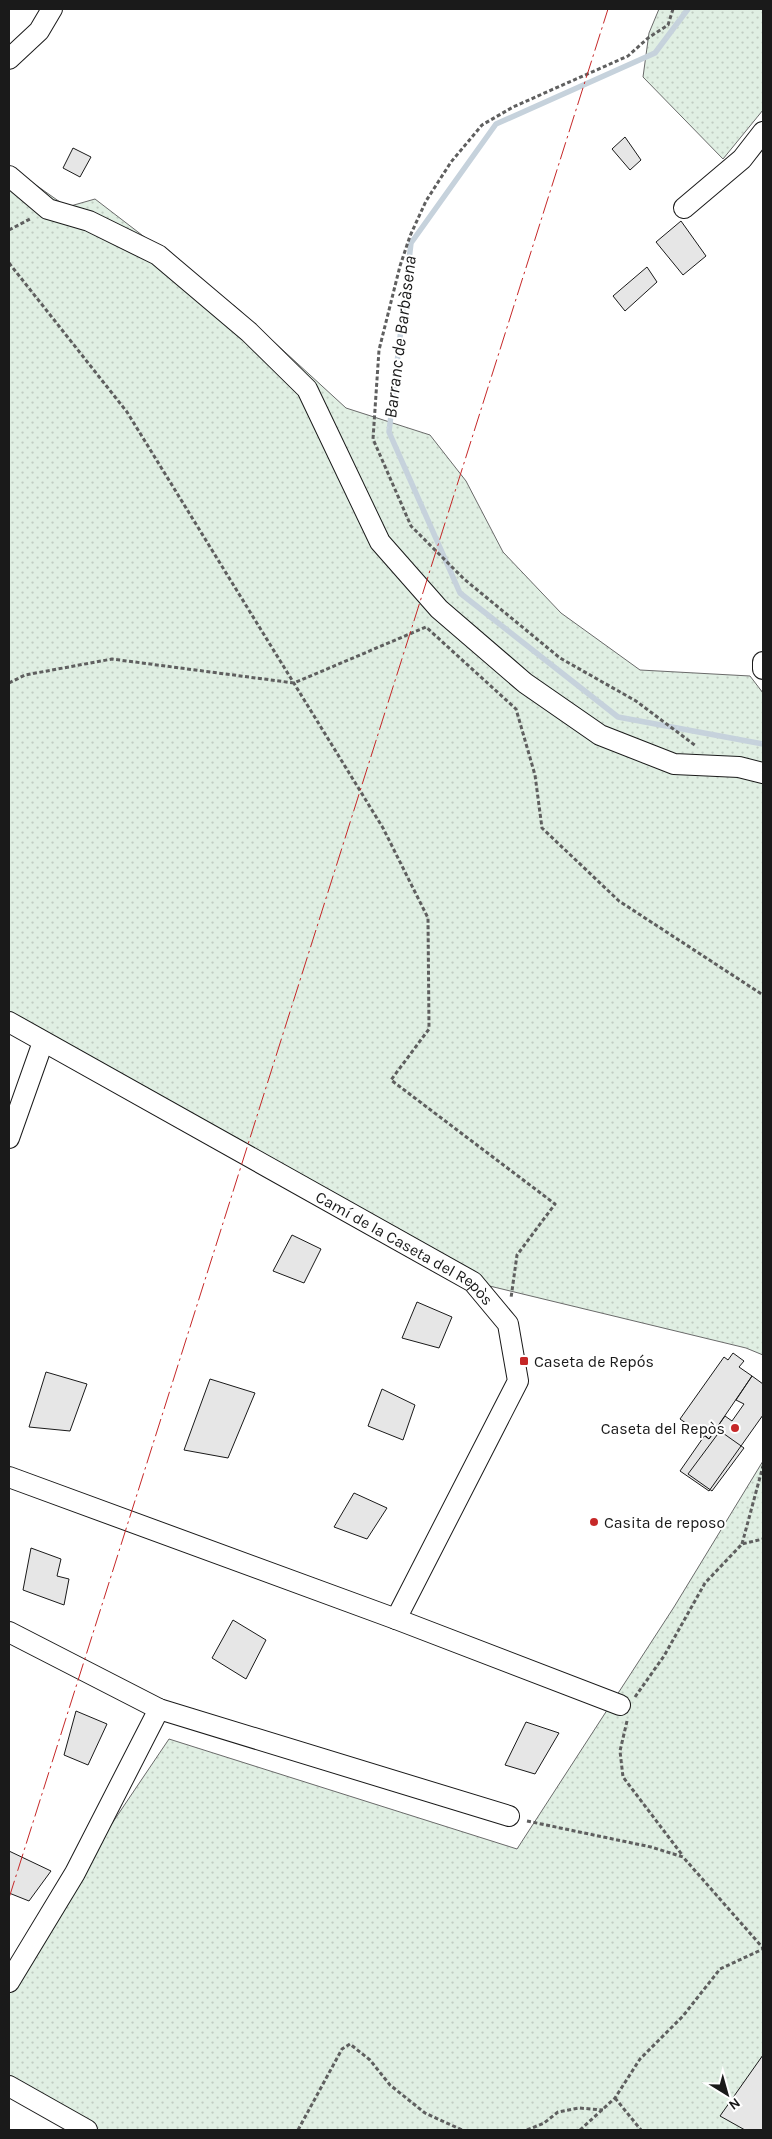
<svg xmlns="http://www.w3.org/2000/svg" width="772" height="2139" viewBox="0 0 772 2139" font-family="Karla,sans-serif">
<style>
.grass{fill:url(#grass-dots);stroke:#6a6a6a}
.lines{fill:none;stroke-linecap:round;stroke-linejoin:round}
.stream{stroke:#c6d2dc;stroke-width:5.5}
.building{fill:#e6e6e6;stroke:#1a1a1a}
.minor-casing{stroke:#1a1a1a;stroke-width:22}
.path{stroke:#5f5f5f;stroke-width:3;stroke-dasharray:4 2.5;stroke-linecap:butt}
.minor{stroke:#fff;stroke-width:20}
.power{stroke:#c62828;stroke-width:1;stroke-dasharray:18 4 2.5 4;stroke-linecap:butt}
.poi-dot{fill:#c62828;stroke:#fff;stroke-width:2}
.labels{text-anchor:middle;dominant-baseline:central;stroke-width:4;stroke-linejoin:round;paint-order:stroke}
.street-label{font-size:16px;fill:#1a1a1a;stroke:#fff}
.poi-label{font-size:16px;fill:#1a1a1a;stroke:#fff;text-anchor:start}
.water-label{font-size:18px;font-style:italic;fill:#1a1a1a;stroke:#fff}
</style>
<defs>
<pattern id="grass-dots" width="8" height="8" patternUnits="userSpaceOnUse" patternTransform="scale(1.25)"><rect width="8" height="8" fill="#e0efe3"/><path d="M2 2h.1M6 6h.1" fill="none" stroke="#c0ccc2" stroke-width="1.8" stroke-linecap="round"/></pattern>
</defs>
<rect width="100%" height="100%" fill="#fff"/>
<!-- grass -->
<path class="grass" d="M659,9H763V110L723,159L643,77L649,33Z
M9,166L67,207L95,199L237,308L346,408L430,435L466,481L503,552L561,613L640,670L750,676L763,693V1355L746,1348L473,1282L9,1025Z
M763,1461V2130H87L9,2086V1976L169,1739L517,1849L674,1607Z"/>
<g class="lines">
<!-- stream -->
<path class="stream" d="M688,9L655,53L496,124L411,243L389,432L460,593L618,717L763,744"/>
</g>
<!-- building -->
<path class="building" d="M625,137L641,160L630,170L612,149Z
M73,148L91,157L80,177L63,168Z
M681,221L706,256L683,275L656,242Z
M647,267L657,282L625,311L613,296Z
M292,1235L321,1249L304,1283L273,1271Z
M417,1302L452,1317L439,1348L402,1338Z
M733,1353L744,1361L739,1367L752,1376L709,1439L680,1419L724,1357L728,1360Z
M46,1372L87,1384L70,1431L29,1427Z
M752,1376L763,1384V1415L709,1491L680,1471L705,1435L709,1439L725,1416L732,1421L744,1404L736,1400Z
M210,1379L255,1393L228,1458L184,1450Z
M382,1389L415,1405L403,1440L368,1426Z
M720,1431L744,1448L712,1491L688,1474Z
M354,1493L387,1508L367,1539L334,1527Z
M31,1548L61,1559L57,1576L69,1579L64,1605L23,1590Z
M233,1620L266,1640L246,1679L212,1658Z
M76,1711L107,1724L88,1765L64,1755Z
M526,1722L559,1733L535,1774L505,1765Z
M9,1851L51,1871L29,1901L9,1893Z
M763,2055V2130H745L720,2116Z"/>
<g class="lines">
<defs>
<g id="minor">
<path d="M9,59L39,31L52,9"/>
<path d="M9,176L48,209L89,221L158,255L249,332L307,389L380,542L439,609L525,683L600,735L674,764L739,767L763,773"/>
<path d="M684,208L742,159L763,132"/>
<path d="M763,662V669"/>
<path id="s1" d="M9,1022L473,1282L508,1324L518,1381L396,1619"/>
<path d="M9,1138L43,1042"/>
<path d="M9,1477L396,1619L620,1705"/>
<path d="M9,1632L159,1709L509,1816"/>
<path d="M9,1982L75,1873L159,1709"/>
<path d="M9,2086L87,2130"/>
</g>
</defs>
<!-- minor casing -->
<use href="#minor" class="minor-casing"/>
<!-- path -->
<path class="path" d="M673,9L668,25L648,38L628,56L513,107L482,125L451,162L426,201L410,236L400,266L379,350L373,439L411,526L464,579L560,658L636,701L696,746
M9,230L30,219
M9,263L127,412L383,828L428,918L429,1029L391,1080L555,1204L517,1255L511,1298
M9,683L25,675L112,659L294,683L426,627L516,709L535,775L542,828L619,901L763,995
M742,1544L763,1466
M635,1697L664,1656L705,1583L742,1544L763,1539
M627,1721L620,1751L623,1777L683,1856
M527,1821L651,1847L683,1857L763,1948
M615,2098L641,2130
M298,2130L342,2049L350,2044L370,2060L390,2085L425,2113L462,2130
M527,2130L544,2123L558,2112L579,2108L603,2110
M580,2130L615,2098L640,2059L683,2016L720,1969L763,1949"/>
<!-- minor -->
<use href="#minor" class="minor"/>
<!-- power -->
<path class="power" d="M9,1898L608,9"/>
</g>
<!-- markers -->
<g class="poi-dot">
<rect x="519" y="1356" width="10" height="10" rx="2.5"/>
<circle cx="735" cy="1428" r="5"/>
<circle cx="594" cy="1522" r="5"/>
</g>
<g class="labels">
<!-- street labels -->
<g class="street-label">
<text stroke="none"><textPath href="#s1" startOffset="456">Camí de la Caseta del Repòs</textPath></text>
</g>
<!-- poi labels -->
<g class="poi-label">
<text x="534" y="1361">Caseta de Repós</text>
<text x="725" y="1428" text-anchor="end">Caseta del Repòs</text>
<text x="604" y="1522">Casita de reposo</text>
</g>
<!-- water labels -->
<g class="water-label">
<text transform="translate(400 337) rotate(-83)">Barranc de Barbàsena</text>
</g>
</g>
<!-- border -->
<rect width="772" height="2139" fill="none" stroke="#1a1a1a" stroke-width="20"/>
<!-- north arrow -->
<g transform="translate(727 2094) rotate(143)" stroke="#ffffff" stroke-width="4" paint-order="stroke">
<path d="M0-4L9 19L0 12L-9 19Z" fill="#1a1a1a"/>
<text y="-8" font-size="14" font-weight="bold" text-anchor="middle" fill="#1a1a1a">N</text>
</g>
</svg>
